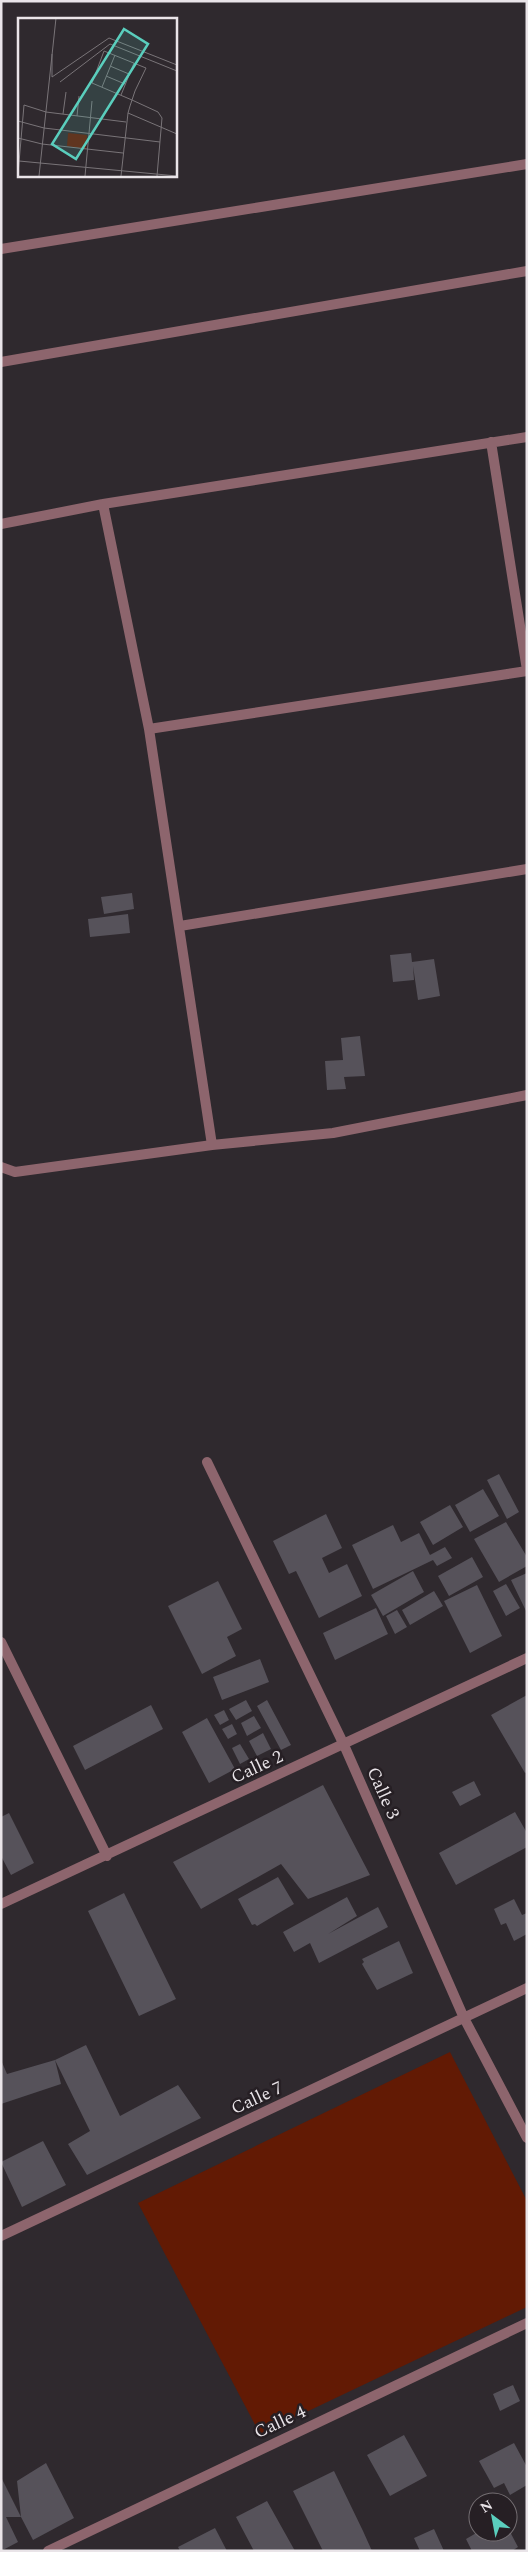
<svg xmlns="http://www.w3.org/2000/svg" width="528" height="2552" viewBox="0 0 528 2552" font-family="Spectral,serif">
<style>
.green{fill:#621a04}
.building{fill:#56525a}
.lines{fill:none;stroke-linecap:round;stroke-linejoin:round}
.minor{stroke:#8d656d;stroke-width:10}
.labels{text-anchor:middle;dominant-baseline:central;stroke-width:5;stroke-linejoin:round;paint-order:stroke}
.street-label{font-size:18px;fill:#e9e4e8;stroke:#261f24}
.inset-road{fill:none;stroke:#797478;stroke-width:1}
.view{fill:#5acebd;fill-opacity:0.15;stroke:#5acebd;stroke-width:2.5}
.inset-edge{fill:none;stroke:#e9e4e8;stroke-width:2.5}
</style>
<rect width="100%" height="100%" fill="#2f292e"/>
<!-- green -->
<path class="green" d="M450,2052L527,2201V2307L260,2434L138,2203Z"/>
<!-- building -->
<path class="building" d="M132,893L134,909L104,914L101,897Z
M128,914L130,933L90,937L88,919Z
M411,953L412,962L434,959L440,996L418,1000L413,966L414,980L393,982L390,955Z
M360,1036L365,1076L344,1077L346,1089L327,1090L325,1061L343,1060L341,1038Z
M499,1474L519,1512L507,1519L487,1480Z
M483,1489L499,1516L470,1532L455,1505Z
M450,1505L463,1527L433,1545L420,1522Z
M326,1514L342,1548L322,1558L329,1573L347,1564L362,1596L319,1618L296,1571L289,1574L273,1541Z
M506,1522L527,1557V1566L499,1582L474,1539Z
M393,1525L401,1542L419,1533L430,1555L445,1547L452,1558L437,1566L433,1560L373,1589L352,1545Z
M472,1557L483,1577L449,1596L438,1576Z
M413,1571L424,1592L383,1616L371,1595Z
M527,1573V1613L511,1580Z
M218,1581L242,1629L227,1637L236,1656L202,1674L168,1606Z
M506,1584L520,1608L506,1616L493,1591Z
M477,1585L502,1636L470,1653L444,1601Z
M434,1591L443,1606L410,1625L402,1610Z
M376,1608L388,1634L335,1660L323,1633Z
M397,1610L407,1627L395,1634L386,1616Z
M260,1659L269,1682L222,1700L213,1677Z
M527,1695V1772L525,1773L491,1715Z
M246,1700L252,1711L236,1720L229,1709Z
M267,1700L291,1745L281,1750L257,1706Z
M151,1705L163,1729L85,1770L73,1746Z
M224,1710L229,1720L220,1725L214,1715Z
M254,1716L261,1728L247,1736L241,1723Z
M207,1718L235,1769L209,1783L182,1732Z
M232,1724L237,1734L228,1739L222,1729Z
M263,1733L271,1749L257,1756L249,1741Z
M240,1744L249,1759L240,1764L232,1748Z
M474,1781L481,1795L460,1806L452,1792Z
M323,1785L370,1875L308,1899L281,1864L201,1909L173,1862Z
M515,1812L527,1833V1847L456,1885L439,1853Z
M9,1813L34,1863L11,1875L1,1856V1817Z
M278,1877L294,1904L257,1926L255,1924L252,1925L238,1899Z
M124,1893L176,1999L139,2016L88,1911Z
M347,1897L357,1916L328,1934L378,1907L388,1927L319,1963L310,1943L294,1952L283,1932Z
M514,1899L522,1915L527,1913V1934L514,1941L506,1923L501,1925L494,1909Z
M399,1941L413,1973L377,1990L362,1964L364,1962L362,1959Z
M86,2045L120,2116L178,2085L201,2118L87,2175L68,2144L90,2131L55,2060Z
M1,2060L7,2074L55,2060L61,2084L1,2104Z
M43,2141L66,2185L22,2207L1,2162Z
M513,2385L520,2401L500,2411L493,2394Z
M404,2435L427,2476L390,2496L367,2455Z
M514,2443L527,2467V2485L510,2495L504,2483L494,2488L479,2461Z
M46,2463L74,2518L33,2540L21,2517H6L18,2542L1,2551V2477L21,2517L17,2481Z
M334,2471L363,2531L372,2551H323L293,2491Z
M267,2501L295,2551H254L236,2517Z
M215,2528L227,2551H180L178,2547Z
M508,2528L518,2547L512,2551H472L466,2539L478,2532H508Z
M434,2529L444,2551H420L414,2538Z"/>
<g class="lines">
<!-- minor -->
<path class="minor" d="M1,249L527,164
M1,362L527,271
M491,442L527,670
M103,504L149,729L212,1145
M1,524L103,504L527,437
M149,729L527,671
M180,926L527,869
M1,1167L15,1172L212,1145L333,1133L527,1095
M207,1462L344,1745L464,2018L527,2138
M1,1642L107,1856
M1,1904L527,1658
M1,2236L527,1988
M48,2551L527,2323"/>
</g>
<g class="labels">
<!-- street labels -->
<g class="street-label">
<text transform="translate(257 1767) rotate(-25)">Calle 2</text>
<text transform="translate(383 1793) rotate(66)">Calle 3</text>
<text transform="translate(257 2098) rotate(-25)">Calle 7</text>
<text transform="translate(280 2422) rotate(-25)">Calle 4</text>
</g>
</g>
<!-- overview -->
<g transform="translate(18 18)">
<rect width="159" height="159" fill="#2f292e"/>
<path d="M50,115L69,117L68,131L49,128Z" fill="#621a04"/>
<path class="inset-road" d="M34,36V59L91,20L159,47M92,48L111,56M88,58L107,66M42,64L92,26L159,53M84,69L97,37M103,77L116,45M110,95L159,116M45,96L48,74M59,98L61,78M0,103L26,110L142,124M0,120L24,126L105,135M1,143L159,158M0,156L6,87L28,94L108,104M21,158L38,0M67,158L74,83M103,158L110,95L112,88L117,73L128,50L86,33L74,65L114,82L140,94L144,100L139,158"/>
<path class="view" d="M106,11L130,26L58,141L34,126Z"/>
<rect width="159" height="159" class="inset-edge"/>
</g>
<!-- border -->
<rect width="528" height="2552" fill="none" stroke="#e9e4e8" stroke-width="5"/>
<!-- north arrow -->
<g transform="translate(493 2517) rotate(328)"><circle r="24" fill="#261f24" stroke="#746e72"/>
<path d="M0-4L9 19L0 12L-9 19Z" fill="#5acebd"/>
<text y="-8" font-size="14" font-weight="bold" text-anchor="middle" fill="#e9e4e8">N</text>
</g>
</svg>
